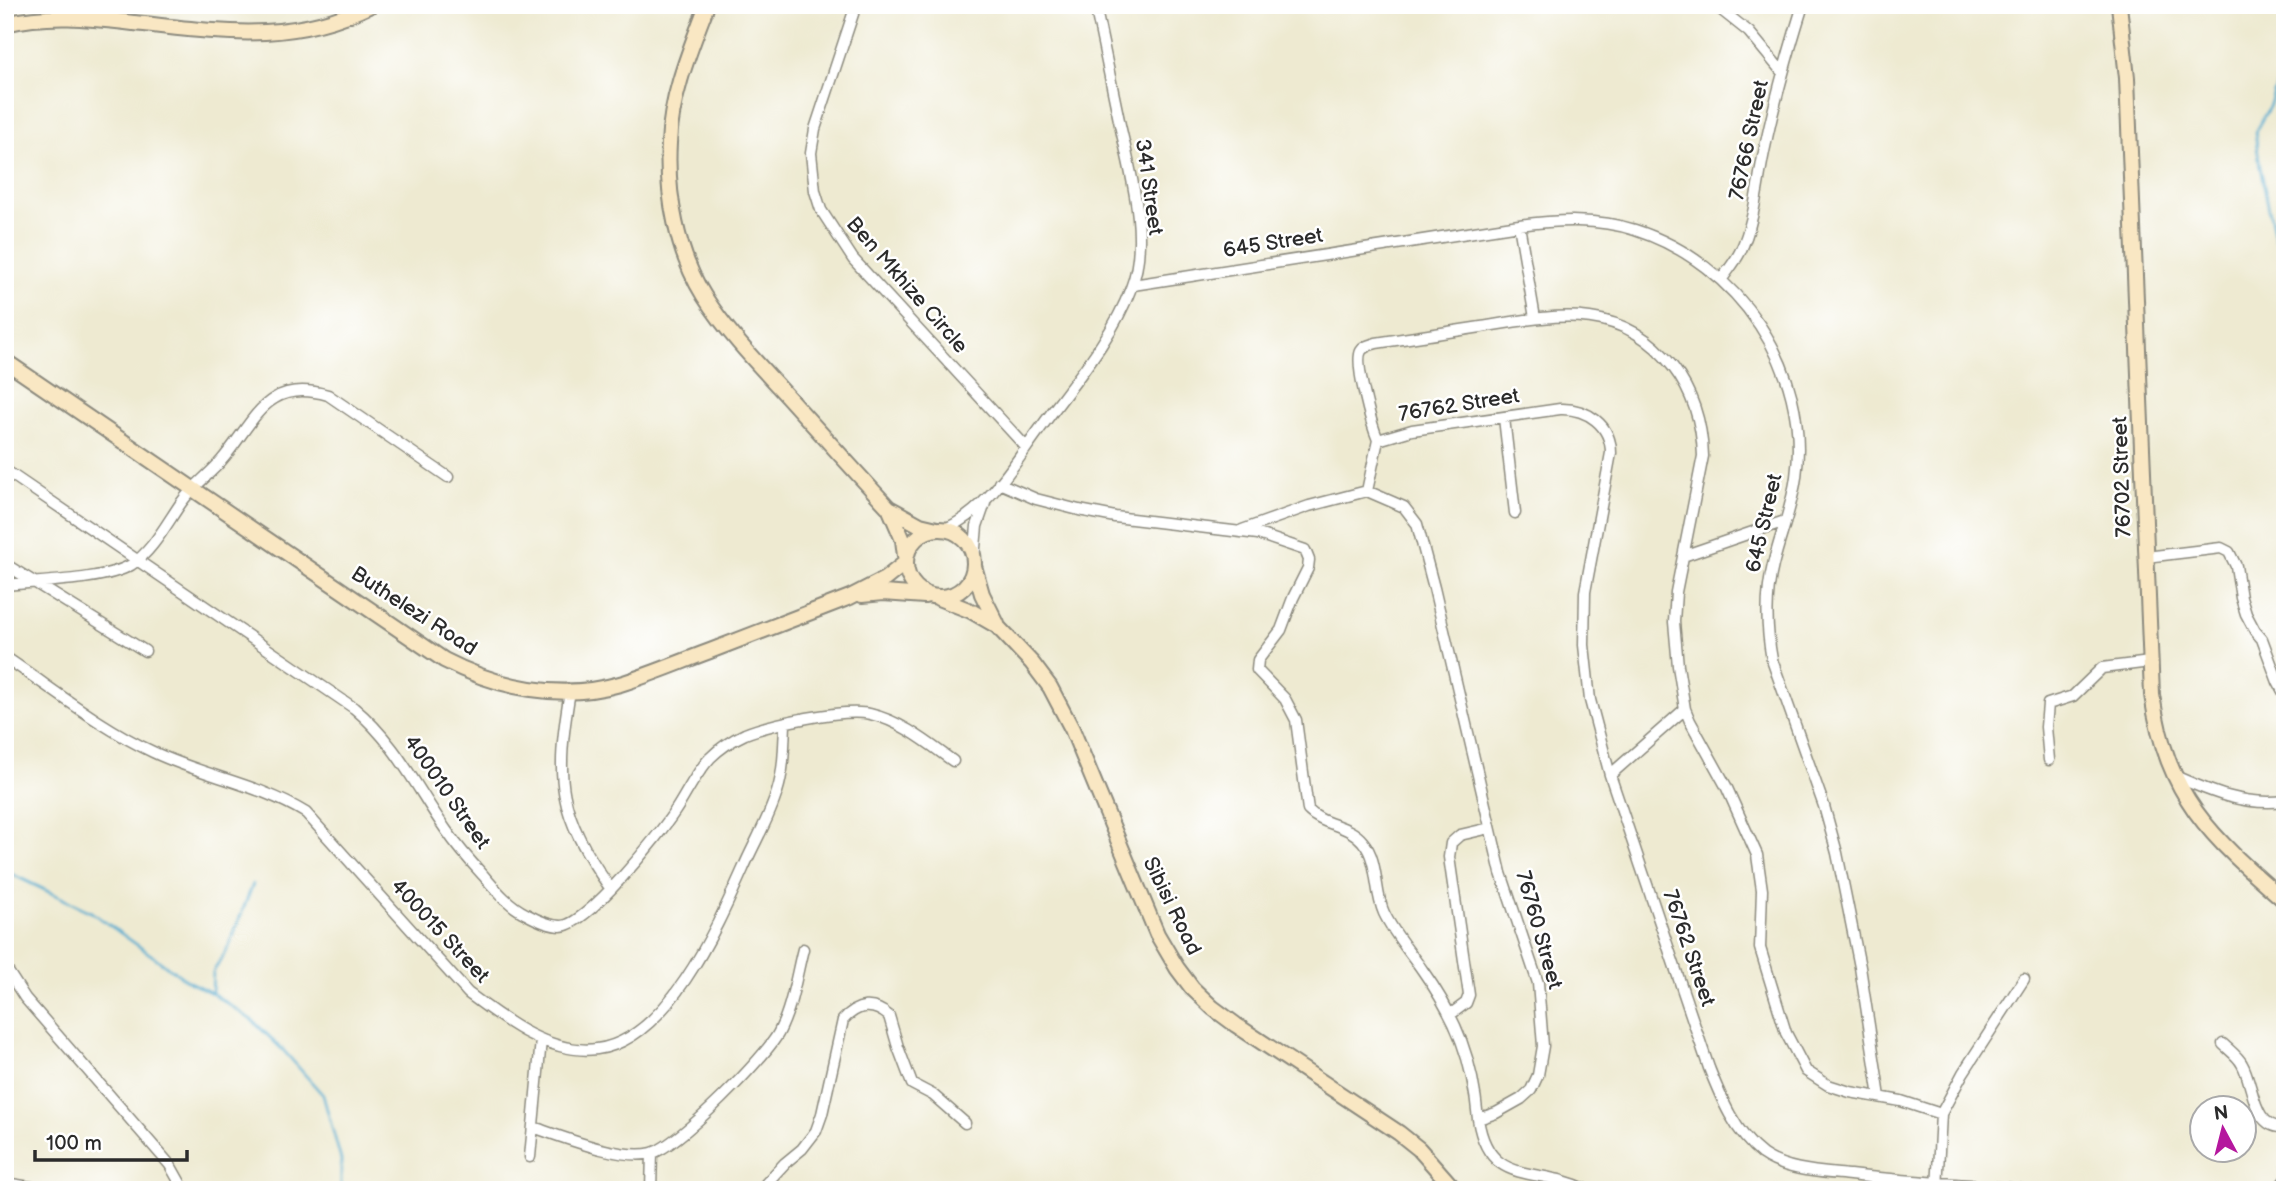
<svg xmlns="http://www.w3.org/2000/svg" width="2290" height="1195" viewBox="0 0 2290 1195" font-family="'Balsamiq Sans',sans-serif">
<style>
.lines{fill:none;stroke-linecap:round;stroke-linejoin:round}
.stream{stroke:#52abcf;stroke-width:2.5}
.street-casing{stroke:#8c8a7e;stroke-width:13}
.secondary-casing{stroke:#8c8a7e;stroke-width:18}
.street{stroke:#fff;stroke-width:10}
.secondary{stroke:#f9e7c3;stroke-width:14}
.labels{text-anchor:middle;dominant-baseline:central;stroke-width:5;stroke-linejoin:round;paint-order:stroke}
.street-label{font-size:21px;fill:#2b2b2b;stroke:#fff}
</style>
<rect width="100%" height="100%" fill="#fff"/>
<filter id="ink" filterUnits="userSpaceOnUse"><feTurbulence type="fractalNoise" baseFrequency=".0143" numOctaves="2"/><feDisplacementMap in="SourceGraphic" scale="14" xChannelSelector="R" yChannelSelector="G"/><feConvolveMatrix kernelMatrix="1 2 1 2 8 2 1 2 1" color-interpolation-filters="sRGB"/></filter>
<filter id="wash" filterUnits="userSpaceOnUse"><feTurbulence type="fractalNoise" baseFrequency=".00686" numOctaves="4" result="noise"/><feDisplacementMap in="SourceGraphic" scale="28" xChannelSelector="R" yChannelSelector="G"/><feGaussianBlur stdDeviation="1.57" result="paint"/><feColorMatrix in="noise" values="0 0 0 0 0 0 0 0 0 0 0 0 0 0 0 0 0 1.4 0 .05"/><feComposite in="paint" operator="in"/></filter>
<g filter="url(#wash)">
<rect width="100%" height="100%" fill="#eeead1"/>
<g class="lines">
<!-- stream -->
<path class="stream" d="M2285,62L2269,107L2255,132L2260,167L2275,237L2285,262
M5,871L91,912L189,982L212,993L253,1021L283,1050L323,1095L341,1160V1184L344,1190
M212,993L213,972L228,948L253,884"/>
</g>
</g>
<g filter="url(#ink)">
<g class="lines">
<defs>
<path id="street" d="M856,5L815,129L811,153L815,191L821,210L853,259L1026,447
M1715,5L1749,32L1783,73
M1519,225L1535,318
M1722,279C1728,270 1735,262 1740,252C1755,221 1757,185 1764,152C1774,103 1788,53 1803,5
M1133,285L1519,225C1558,220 1597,218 1635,230C1738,263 1811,369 1796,477C1792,507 1780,536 1773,565C1765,597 1766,627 1772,660L1824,806L1837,853L1860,967L1880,1097
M1504,418L1515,513
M5,470L354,708C396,743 416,787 446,830C457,846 470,861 483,875C496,890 508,905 526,914C535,919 550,926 561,926C587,926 660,834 675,811C687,793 695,774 710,758C720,748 732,740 745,734C770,724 844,708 870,714C901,721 928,743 953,761
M999,483L1036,499L1079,510L1115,517L1258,534L1305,550L1309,560L1308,568L1293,598L1281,630L1258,660L1257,670L1285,699L1296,720L1308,810C1323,826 1349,824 1363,842C1379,861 1374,892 1384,913C1394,934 1410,952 1423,971C1457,1019 1473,1061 1478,1119
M1367,491L1404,507L1417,524L1434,588L1501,873L1538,983L1543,1046L1538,1075L1531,1090L1521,1099L1496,1113L1478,1119C1489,1189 1538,1165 1587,1190
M945,529C989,510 1014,463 1042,426C1074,382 1112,339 1131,288C1150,240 1131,174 1120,125C1112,85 1103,45 1095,5
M1242,530L1309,506L1367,491L1378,440
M1683,556L1785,521
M2146,557L2221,548L2229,552L2236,566L2241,598L2246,614L2255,631L2262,639L2278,682L2285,695
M974,559L977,526L985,503
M5,564L145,651
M5,585C39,581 103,581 131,565C152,552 167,523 181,503C192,487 208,476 221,461C255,422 265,377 328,395L448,477
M5,657C53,689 101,728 153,752C203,776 259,784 306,813L468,993C504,1020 549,1055 597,1049C670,1040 720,920 747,860C757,838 770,816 777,792C784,771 784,746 785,724
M570,691C555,781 557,812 610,888
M2049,760L2046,727L2048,704L2073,696L2102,668L2150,662
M1610,775L1685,709
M2175,776C2211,792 2244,806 2285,801
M5,967L25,998L170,1165L184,1190
M1451,1014L1466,1003L1469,995L1449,857L1451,843L1460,835L1490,828
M2223,1044C2229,1050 2238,1056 2242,1064C2254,1084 2252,1130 2285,1127
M1941,1114L1901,1101L1850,1092L1828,1085L1806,1071L1786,1033L1760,948L1762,890L1757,855L1726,786L1690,721L1685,709L1678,666L1674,622L1676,592L1703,456C1702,423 1693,393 1673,367C1622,300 1554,315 1481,327C1446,332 1411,338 1376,343C1370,345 1364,346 1361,351C1354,363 1372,426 1378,440L1412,430L1560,409C1587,408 1611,425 1611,453L1585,592L1584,645L1590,700L1610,775L1709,1068C1721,1098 1735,1133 1762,1154C1786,1171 1821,1172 1850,1175C1909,1182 1968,1184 2027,1190
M533,1127C562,1137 623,1161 652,1153C678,1146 767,1056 779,1032C792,1007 796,976 803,949
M530,1157L541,1040
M5,1183L49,1190
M1937,1189L1941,1114L1963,1073L2024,979
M651,1190L652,1153
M760,1190L785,1163L802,1149L816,1131L822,1114L843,1020C857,1004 873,1002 889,1016L898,1047L912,1084L933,1095L965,1123
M2277,1190L2285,1180"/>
<path id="secondary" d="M707,5C690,50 671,95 669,143C666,194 677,253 704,296C725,329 752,358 778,386C815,427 852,468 889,508L920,525L937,529
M2119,5L2127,78L2152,695C2167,797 2210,836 2285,901
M5,24C49,13 90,18 134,23C220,32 289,45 371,5
M5,361L444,660C498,688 560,701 620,684C650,675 680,662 710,651C757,633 803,615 850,597L885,579L905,563
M890,510L903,540L905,556
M906 563a34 34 0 1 1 68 0a34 34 0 1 1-68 0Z
M974,566L982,594L997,624
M862,595L883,593L925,596
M938,598L971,611L997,626L1032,663L1050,687L1072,729L1157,934L1177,968L1192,988L1213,1008L1236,1025L1399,1133L1419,1149L1455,1190"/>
</defs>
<!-- street casing -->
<use href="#street" class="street-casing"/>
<!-- secondary casing -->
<use href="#secondary" class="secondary-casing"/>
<!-- street -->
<use href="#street" class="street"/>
<!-- secondary -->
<use href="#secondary" class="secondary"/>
</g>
</g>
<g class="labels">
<!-- street labels -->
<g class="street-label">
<text transform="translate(1749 140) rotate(-78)">76766 Street</text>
<text transform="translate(1149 187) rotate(82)">341 Street</text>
<text transform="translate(1273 243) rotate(-9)">645 Street</text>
<text transform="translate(907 285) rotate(49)">Ben Mkhize Circle</text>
<text transform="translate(1459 405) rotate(-9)">76762 Street</text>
<text transform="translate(2122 477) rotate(-92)">76702 Street</text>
<text transform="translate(1764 523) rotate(-77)">645 Street</text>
<text transform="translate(414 611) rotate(33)">Buthelezi Road</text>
<text transform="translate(447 792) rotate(55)">400010 Street</text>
<text transform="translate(1172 906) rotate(64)">Sibisi Road</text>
<text transform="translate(1539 930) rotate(74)">76760 Street</text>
<text transform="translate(440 931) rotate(47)">400015 Street</text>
<text transform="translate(1689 948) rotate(71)">76762 Street</text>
</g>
</g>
<!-- margin -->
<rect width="2290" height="1195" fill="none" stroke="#fff" stroke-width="28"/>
<!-- north arrow -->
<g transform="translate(2223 1129) rotate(353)"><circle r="33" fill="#ffffff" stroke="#aaaaaa" stroke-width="2"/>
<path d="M0-5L12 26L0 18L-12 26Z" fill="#b5179e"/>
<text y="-10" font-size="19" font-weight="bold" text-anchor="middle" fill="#2b2b2b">N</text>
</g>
<!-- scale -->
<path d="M35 1150v10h152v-10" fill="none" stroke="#2b2b2b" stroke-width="3.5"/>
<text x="46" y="1150" font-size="21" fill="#2b2b2b" stroke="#ffffff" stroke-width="5" paint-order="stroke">100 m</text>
</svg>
